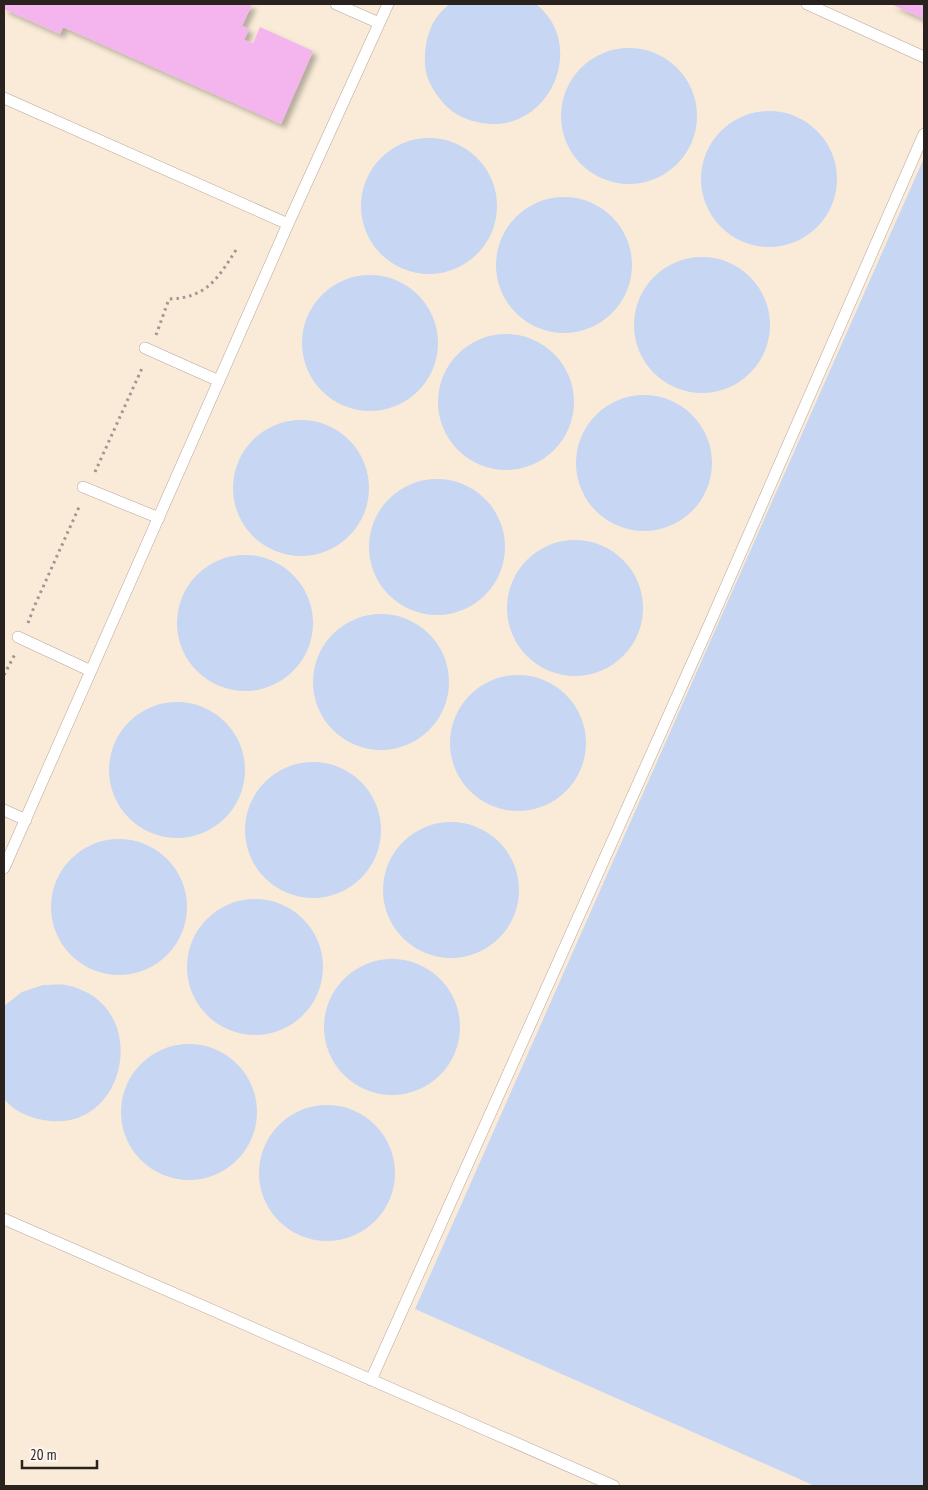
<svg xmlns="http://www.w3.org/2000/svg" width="928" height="1490" viewBox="0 0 928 1490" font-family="'PT Sans Narrow',sans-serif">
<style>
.industrial{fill:#f9ebd7}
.water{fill:#c7d6f2}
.building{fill:#f4b4ee;filter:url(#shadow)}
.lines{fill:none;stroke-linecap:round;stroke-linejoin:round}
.lane-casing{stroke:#b9a59e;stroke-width:12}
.path{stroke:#a09794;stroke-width:3;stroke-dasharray:2.5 4;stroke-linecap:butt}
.lane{stroke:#fff;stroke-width:11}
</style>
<defs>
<filter id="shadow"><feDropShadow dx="4.5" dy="4.5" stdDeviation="2.5" flood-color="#0004"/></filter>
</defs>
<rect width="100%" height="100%" fill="#fef5f2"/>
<!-- industrial -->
<path class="industrial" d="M4,4H924V1486H4Z"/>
<!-- water -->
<path class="water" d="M450,4H536C589,46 548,135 482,123C468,121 455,115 445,105C435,93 426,81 425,65C424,42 430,18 450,4Z
M561 116a68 68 0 1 1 136 0a68 68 0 1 1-136 0Z
M701 179a68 68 0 1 1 136 0a68 68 0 1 1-136 0Z
M361 206a68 68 0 1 1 136 0a68 68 0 1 1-136 0Z
M924,158V1486H815L415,1309Z
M496 265a68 68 0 1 1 136 0a68 68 0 1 1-136 0Z
M634 325a68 68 0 1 1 136 0a68 68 0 1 1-136 0Z
M302 343a68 68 0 1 1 136 0a68 68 0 1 1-136 0Z
M438 402a68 68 0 1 1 136 0a68 68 0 1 1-136 0Z
M576 463a68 68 0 1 1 136 0a68 68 0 1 1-136 0Z
M233 488a68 68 0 1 1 136 0a68 68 0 1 1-136 0Z
M369 547a68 68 0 1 1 136 0a68 68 0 1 1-136 0Z
M507 608a68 68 0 1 1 136 0a68 68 0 1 1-136 0Z
M177 623a68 68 0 1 1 136 0a68 68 0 1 1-136 0Z
M313 682a68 68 0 1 1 136 0a68 68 0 1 1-136 0Z
M450 743a68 68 0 1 1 136 0a68 68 0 1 1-136 0Z
M109 770a68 68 0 1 1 136 0a68 68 0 1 1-136 0Z
M245 830a68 68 0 1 1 136 0a68 68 0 1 1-136 0Z
M383 890a68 68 0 1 1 136 0a68 68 0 1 1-136 0Z
M51 907a68 68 0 1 1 136 0a68 68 0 1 1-136 0Z
M187 967a68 68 0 1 1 136 0a68 68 0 1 1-136 0Z
M324 1027a68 68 0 1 1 136 0a68 68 0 1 1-136 0Z
M43,985C50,985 59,984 66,985C154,1003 128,1136 43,1120C28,1117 14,1111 4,1099V1006L22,992Z
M121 1112a68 68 0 1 1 136 0a68 68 0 1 1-136 0Z
M259 1173a68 68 0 1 1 136 0a68 68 0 1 1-136 0Z"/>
<!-- building -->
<path class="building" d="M4,4H252L242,26L249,29L244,40L253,43L260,27L313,51L281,124L63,27L60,34L4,9Z
M891,4H924V19Z"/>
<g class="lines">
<defs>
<path id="lane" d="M336,4L379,23
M807,4L924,57
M4,98L288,224
M145,348L219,381
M83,487L159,518
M18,637L91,671
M4,810L26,820
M4,868L288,224L388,4
M4,1219L614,1486
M371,1380L710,623L924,134"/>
</defs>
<!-- lane casing -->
<use href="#lane" class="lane-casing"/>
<!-- path -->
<path class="path" d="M156,335L169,299C207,298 218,278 236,250
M95,472L143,366
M28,623L34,607L80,505
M4,675L15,654"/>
<!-- lane -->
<use href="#lane" class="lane"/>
</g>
<!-- border -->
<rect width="928" height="1490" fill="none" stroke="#2a221f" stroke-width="10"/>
<!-- scale -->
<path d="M22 1460v8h75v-8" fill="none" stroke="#2a221f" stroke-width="2.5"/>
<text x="30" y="1460" font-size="15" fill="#2a221f" stroke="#fef5f2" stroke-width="4" paint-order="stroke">20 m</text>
</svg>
